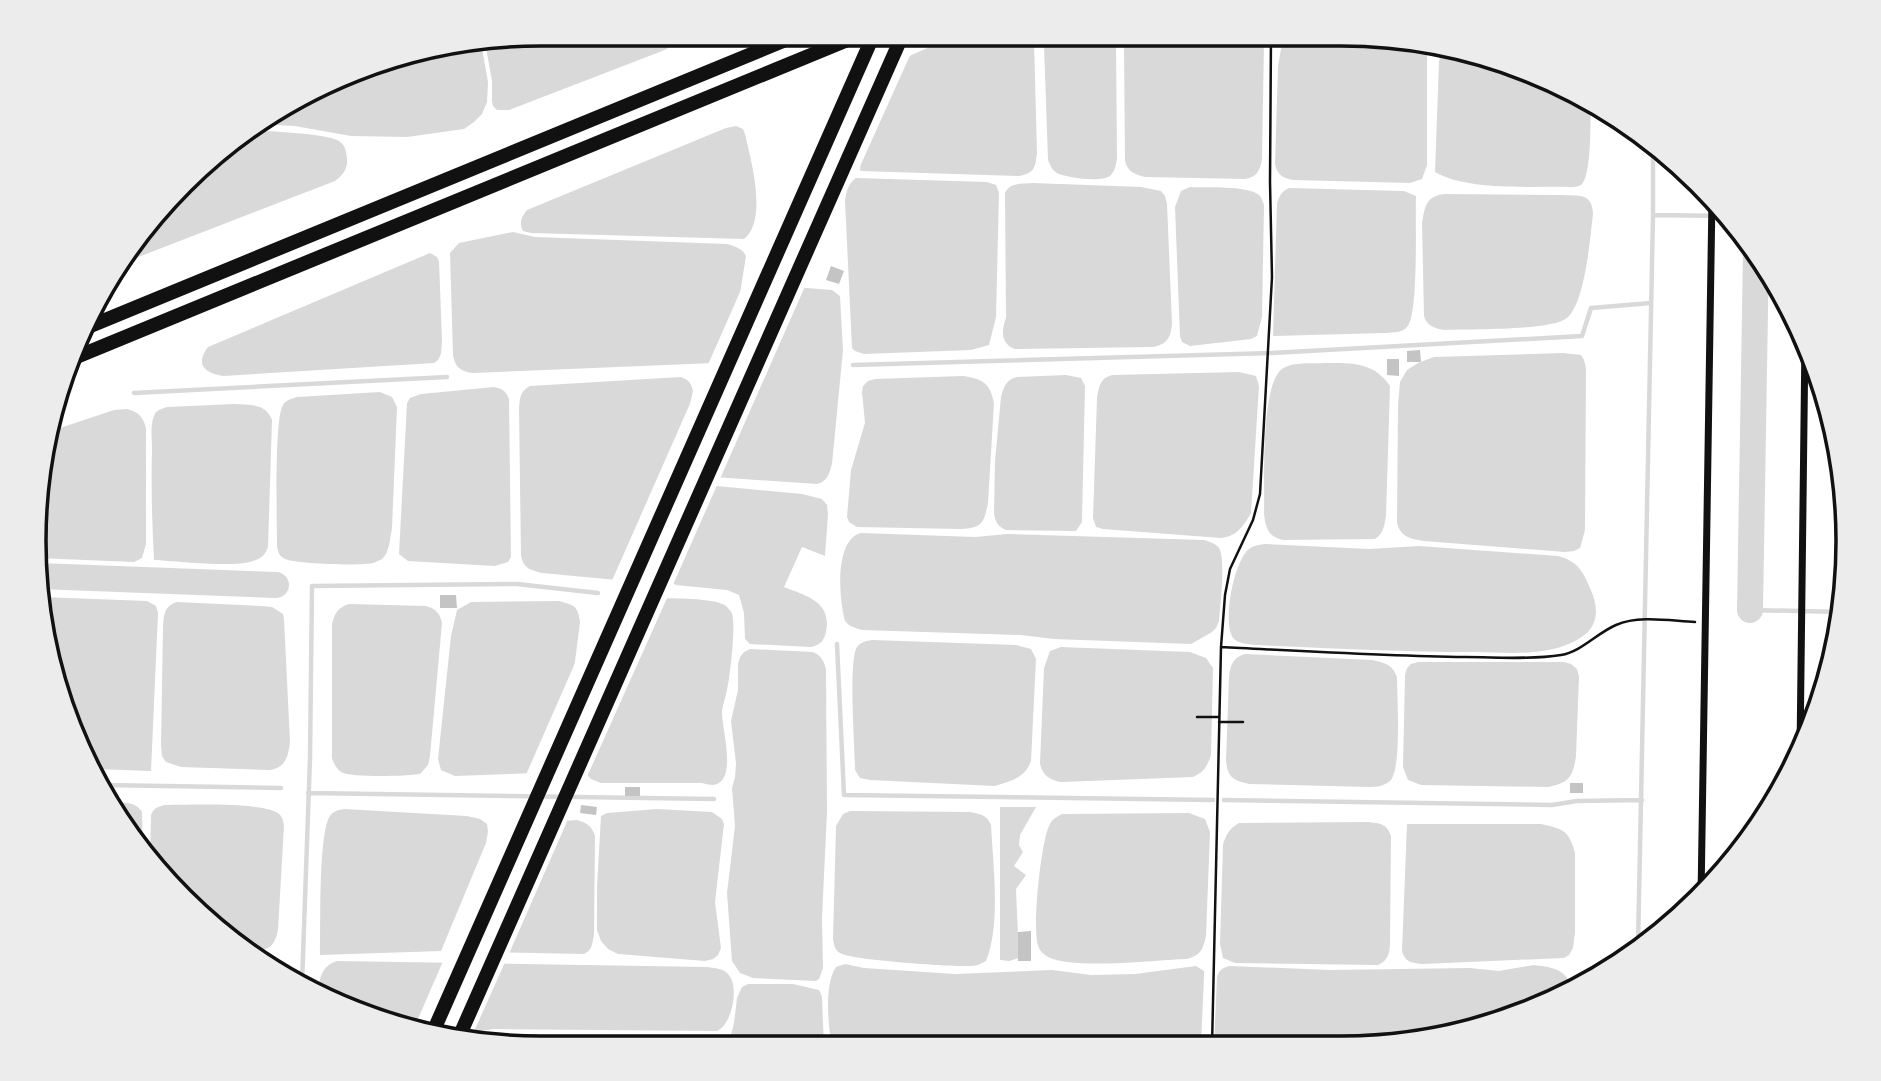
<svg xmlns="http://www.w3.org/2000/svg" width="1881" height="1081" viewBox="0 0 1881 1081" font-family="Quicksand,sans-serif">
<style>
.water{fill:#d9d9d9}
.pier{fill:#fff}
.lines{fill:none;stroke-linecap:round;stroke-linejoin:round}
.stream{stroke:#d9d9d9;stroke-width:4.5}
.river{stroke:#d9d9d9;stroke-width:26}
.building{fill:#c4c4c4}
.path{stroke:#111;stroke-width:2.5}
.minor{stroke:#111;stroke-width:7}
.motorway{stroke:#111;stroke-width:14}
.rim{fill:none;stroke:#111;stroke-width:3.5}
</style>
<rect width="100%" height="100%" fill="#fff"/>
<!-- water -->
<path class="water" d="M541,33H675L667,49L657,53L509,110H497L493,106L492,101V81L485,42Z
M959,34H1032L1034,40L1037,153C1035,168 1035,173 1019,176L860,171L869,74Z
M1047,34H1114L1116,42L1117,159C1116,164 1115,171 1111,175C1104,183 1066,178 1057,173C1052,170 1050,165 1048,160L1044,45Z
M1128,34H1245L1264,42L1262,159C1260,171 1257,177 1245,179L1145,177C1134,174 1128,172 1125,161L1124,47Z
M1292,34H1374L1426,45L1427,52V165L1422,179L1410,183L1293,180C1283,178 1277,175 1275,164L1278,66L1281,49L1285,40Z
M481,43L488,82L487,102L482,114L474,122L464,129L407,137L351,136L295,126L257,124L378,60Z
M1442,48L1504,60L1591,103C1590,119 1592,176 1581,185C1577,187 1574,187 1570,187C1532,186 1467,191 1435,172L1439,62Z
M736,126L743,129L745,134C751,160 768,220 744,239L531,233L523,231C519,222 521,218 527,210L726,128Z
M245,131C262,130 325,134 337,140C345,144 346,150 347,158C348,169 343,175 335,181L115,266L119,258L232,138Z
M856,178L987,182L996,185L999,193L996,317L989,345L971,350L864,354L855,351L852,348L845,201C846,192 848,184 856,178Z
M1033,183L1141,187L1161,191L1165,196L1167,204L1172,323C1171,337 1168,344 1153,347L1015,349C1001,344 1001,331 1006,318L1005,193C1010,182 1022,184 1033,183Z
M1190,187C1206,188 1247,185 1259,195C1262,198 1262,200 1264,205L1262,317L1257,336L1251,339L1190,346L1182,342L1180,336L1175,207L1181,191Z
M1289,188L1404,191L1416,196C1415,218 1419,315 1407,327C1402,333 1394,332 1386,333L1273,336L1277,203C1280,195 1282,191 1289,188Z
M1445,194L1562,195C1580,196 1592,193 1593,214C1590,239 1585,303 1567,318C1551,331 1468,329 1444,330C1434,328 1427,326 1424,316L1422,223C1425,206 1426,196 1445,194Z
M513,232L535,237L727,244C736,247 742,248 746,256L732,343L714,363L472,373C460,371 455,367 453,355L450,253L459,243Z
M430,253L437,257L439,261L442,340L441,354L438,360L434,363L223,376C204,373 195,364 208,347Z
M770,285L832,290L840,296L843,350L832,464C829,474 828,481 817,484L700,476Z
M1563,353L1581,355L1584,360L1586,368L1585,530L1580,548L1574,551L1565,552L1424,541C1410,539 1401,537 1397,523L1398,405L1400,382L1407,370L1418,363L1434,357Z
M1325,363C1352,363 1374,362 1390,386L1386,516C1384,526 1384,533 1375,539L1283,540C1268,537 1266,528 1264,514C1265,486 1260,385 1282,369C1293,361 1313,364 1325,363Z
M1239,372L1256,376L1259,386L1251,513C1243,527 1237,536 1221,538L1103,529L1096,527L1093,518L1097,398C1099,387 1100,378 1112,375Z
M1066,375L1081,378L1085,386L1082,522L1076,531L1006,530C997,526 996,522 994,514L995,461L1001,397C1004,386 1006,380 1017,377Z
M963,376C983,379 990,383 994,403L988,503C984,522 983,528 961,529L857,527L849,522L847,517L851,470L865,423L862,392L863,386L868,381L875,379Z
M681,377C689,380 691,383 693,391L649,583L542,573C530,570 523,568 521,555L519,408C520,398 520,391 530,386Z
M494,387C503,389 506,391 509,399L511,557L508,562L495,566L408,561L399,554L407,403L410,398L421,394Z
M380,392L392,397L397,407L392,528C390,537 390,552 382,559C382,559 374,563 373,563C361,566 296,564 285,559C279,556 278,552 277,546C277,523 274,419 283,405C286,400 291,399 297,397Z
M234,404C250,405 266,403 272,420L268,547C265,555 261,559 253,561C233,568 177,561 154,560C152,523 151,486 152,449C152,439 150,425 154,416C156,410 161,409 167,407Z
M127,409C139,412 143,417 146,428V544L142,558L134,562L36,558L33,541L48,432L114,410Z
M706,485L802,494L822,499L827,505L828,514L825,556L802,547L784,587C806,596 832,601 826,632C824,641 820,645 811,647L750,644L745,639L744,613L739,595L727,590L676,585L669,581Z
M861,533L975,537L1007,534L1204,540C1210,542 1215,543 1219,548C1226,560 1220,607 1219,621L1216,628L1212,632L1191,644L1054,639L1021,635L862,630C855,628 850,627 845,621C839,599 834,540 861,533Z
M1265,544L1369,549L1419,546L1558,556C1577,561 1583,571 1590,588C1598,605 1600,624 1583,636C1570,646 1549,651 1533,652C1513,654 1494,652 1474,652C1401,652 1328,648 1255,645C1248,644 1240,644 1234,639C1221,626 1234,560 1249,549C1254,545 1259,545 1265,544Z
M42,597L147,601L156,606L158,613L151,771L95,769L60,704Z
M618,599C640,599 711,595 726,606C727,607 732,612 732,614C736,626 730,676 727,690C726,696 723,704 722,711C721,727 739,782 713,785C709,785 706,784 702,783H601L591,779L586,773Z
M559,601C574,605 578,606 580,622L561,772L455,776L441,770L438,759L451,636L457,610L471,602Z
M177,602L261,606L272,607L283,614L284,619L290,742C288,757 286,767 270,770L181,767L166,762L162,756L161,745L163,627C164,615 164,606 177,602Z
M349,604L426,606C436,609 440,613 442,623L430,756L428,765L420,774C407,776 352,778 341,772C336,768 334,764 332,758V624C335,613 337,608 349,604Z
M872,640L1016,645L1031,649L1036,659L1031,761C1025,778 1011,781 995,786L870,780L860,778L855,770C855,748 848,661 857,647C861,642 866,641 872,640Z
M1061,647L1190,652L1206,658L1213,668L1211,755C1207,767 1204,772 1193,777L1061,782C1050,780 1043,776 1040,764L1044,668L1050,651Z
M750,649L813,652C822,656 824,661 826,670L827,811L822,918L823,968L819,979L816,981L753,978L740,973L732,961L727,893L735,826L732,788L735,777L736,763L731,721L738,690V664L740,657L744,652Z
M1245,654L1372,660C1385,663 1392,664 1397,677C1397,697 1402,769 1390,781C1384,786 1377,787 1369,787L1249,784C1233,780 1228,778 1226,761L1229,677C1230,666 1233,657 1245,654Z
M1418,662H1564L1571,664L1577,669L1579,676L1576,756C1573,777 1569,783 1548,787L1421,785L1408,780L1403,767L1405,675L1407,668L1411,664Z
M113,802C124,803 135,801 142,812L143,854L138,850Z
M164,805C189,805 256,802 276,812C282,815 283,819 284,826L278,930C273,952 266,950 245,950L150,860L151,815C154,808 157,807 164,805Z
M1000,807H1036L1020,835L1019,845L1023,852L1014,866L1026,875L1016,889L1019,958L1009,961L1000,960Z
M344,809L467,816L480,819L487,824L488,832L486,843L441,951L320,955C321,930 318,833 330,816C333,811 339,810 344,809Z
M657,809L712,812L722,819L724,824L715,902L721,948L718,955L713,959L705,961L618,954L608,949L601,941L597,930V887L601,816L607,813Z
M850,811L970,812C980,814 987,815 991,825C993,865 1001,924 986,961C981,964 976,966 970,966C953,967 850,960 840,953C835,950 834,945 833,939L836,826L843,814Z
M1189,813L1205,819L1210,832L1206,936C1203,950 1200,956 1186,959C1154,960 1075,970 1048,957C1043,954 1039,950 1038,945C1032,928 1041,839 1050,824C1053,818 1057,817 1062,814Z
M577,820C587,823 592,826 595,836L594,935C592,943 593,950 584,954L477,952L563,821Z
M1368,822C1380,823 1387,824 1391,836L1390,941C1390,952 1389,960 1378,965L1235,963L1223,958L1220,944L1223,845C1226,834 1230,828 1239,823Z
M1407,824H1541C1563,829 1569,830 1575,853V933L1573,948L1569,955L1564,958L1422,964C1411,963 1405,962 1402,951Z
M337,961L706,967C714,968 723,968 728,974C740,986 732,1025 717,1031L493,1029C459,1036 411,1031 378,1021C358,1015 338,1001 319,992C318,978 323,965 337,961Z
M845,964L864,968L955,974L1052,970L1091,975L1135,974L1196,966L1204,971V976L1201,1045V1047H832C828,1025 824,985 836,967Z
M1534,965C1551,967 1569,969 1571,990L1503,1021L1374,1047H1214L1217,977C1219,970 1222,968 1230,966L1329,970L1470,968L1499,971Z
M748,984H793L819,990L822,997L824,1047H728L734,1023L737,998L742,987Z
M498,1037L592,1038L603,1043L605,1047H507L490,1043Z
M630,1039L708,1040L712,1041L718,1047H617L624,1041Z"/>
<!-- pier -->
<path class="pier" d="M912,51L857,173L866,73Z
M747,276L735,343L724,363L715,366L707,367Z
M770,282L806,284L719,481L698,479L697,475L767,283Z
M696,390L652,585L649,587L611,583Z
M705,482L718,483L672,587L666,583Z
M618,595L668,596L586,779L583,773L615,598Z
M579,654L564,774L561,776L525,777Z
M569,817L508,956L475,954L474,953L487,911L524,848L561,818Z
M444,959L506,960L472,1036L446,1034L414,1028Z"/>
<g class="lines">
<!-- stream -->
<path class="stream" d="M1653,215L1728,216
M853,365L1272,353L1582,336L1591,308L1651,303
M134,393L447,377
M1750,610L1841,612
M837,644L844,795L1213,800
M103,785L281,788
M308,793L714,799
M1224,800L1552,805L1577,801L1642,800
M1638,946L1653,215V144
M302,984L310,758L312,586L517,584L598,593"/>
<!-- river -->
<path class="river" d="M39,576L276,585
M1750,610L1756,251"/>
</g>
<!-- building -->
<path class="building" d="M831,266L844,271L839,284L826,280Z
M1420,350L1421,362H1407V351Z
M1387,359H1399V376L1387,375Z
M440,595H456L457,608H440Z
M1570,783H1583V793H1570Z
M625,787H640V796H625Z
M581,805L597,807L596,815L580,813Z
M1031,931V961H1018V932Z"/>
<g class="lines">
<!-- path -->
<path class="path" d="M913,45L939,34
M1221,647C1302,651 1384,656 1465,657C1496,657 1530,660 1561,655C1581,652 1597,633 1616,625C1639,615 1671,621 1695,622
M1197,717H1218
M1219,722H1243
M1212,1047L1221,647L1225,595L1230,569L1253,520L1260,494L1272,277L1270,182L1271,34"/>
<!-- minor -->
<path class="minor" d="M1800,751L1805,339
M1701,897L1712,198"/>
<!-- motorway -->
<path class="motorway" d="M88,327L800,34
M74,358L862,34
M433,1032L874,34
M459,1037L903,34"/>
</g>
<!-- crop -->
<path d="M0 0H1881V1081H0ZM541 46H1341A495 495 0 0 1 1836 541V541A495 495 0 0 1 1341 1036H541A495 495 0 0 1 46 541V541A495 495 0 0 1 541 46Z" fill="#ececec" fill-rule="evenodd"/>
<path class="rim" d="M541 46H1341A495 495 0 0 1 1836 541V541A495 495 0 0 1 1341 1036H541A495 495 0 0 1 46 541V541A495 495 0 0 1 541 46Z"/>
</svg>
